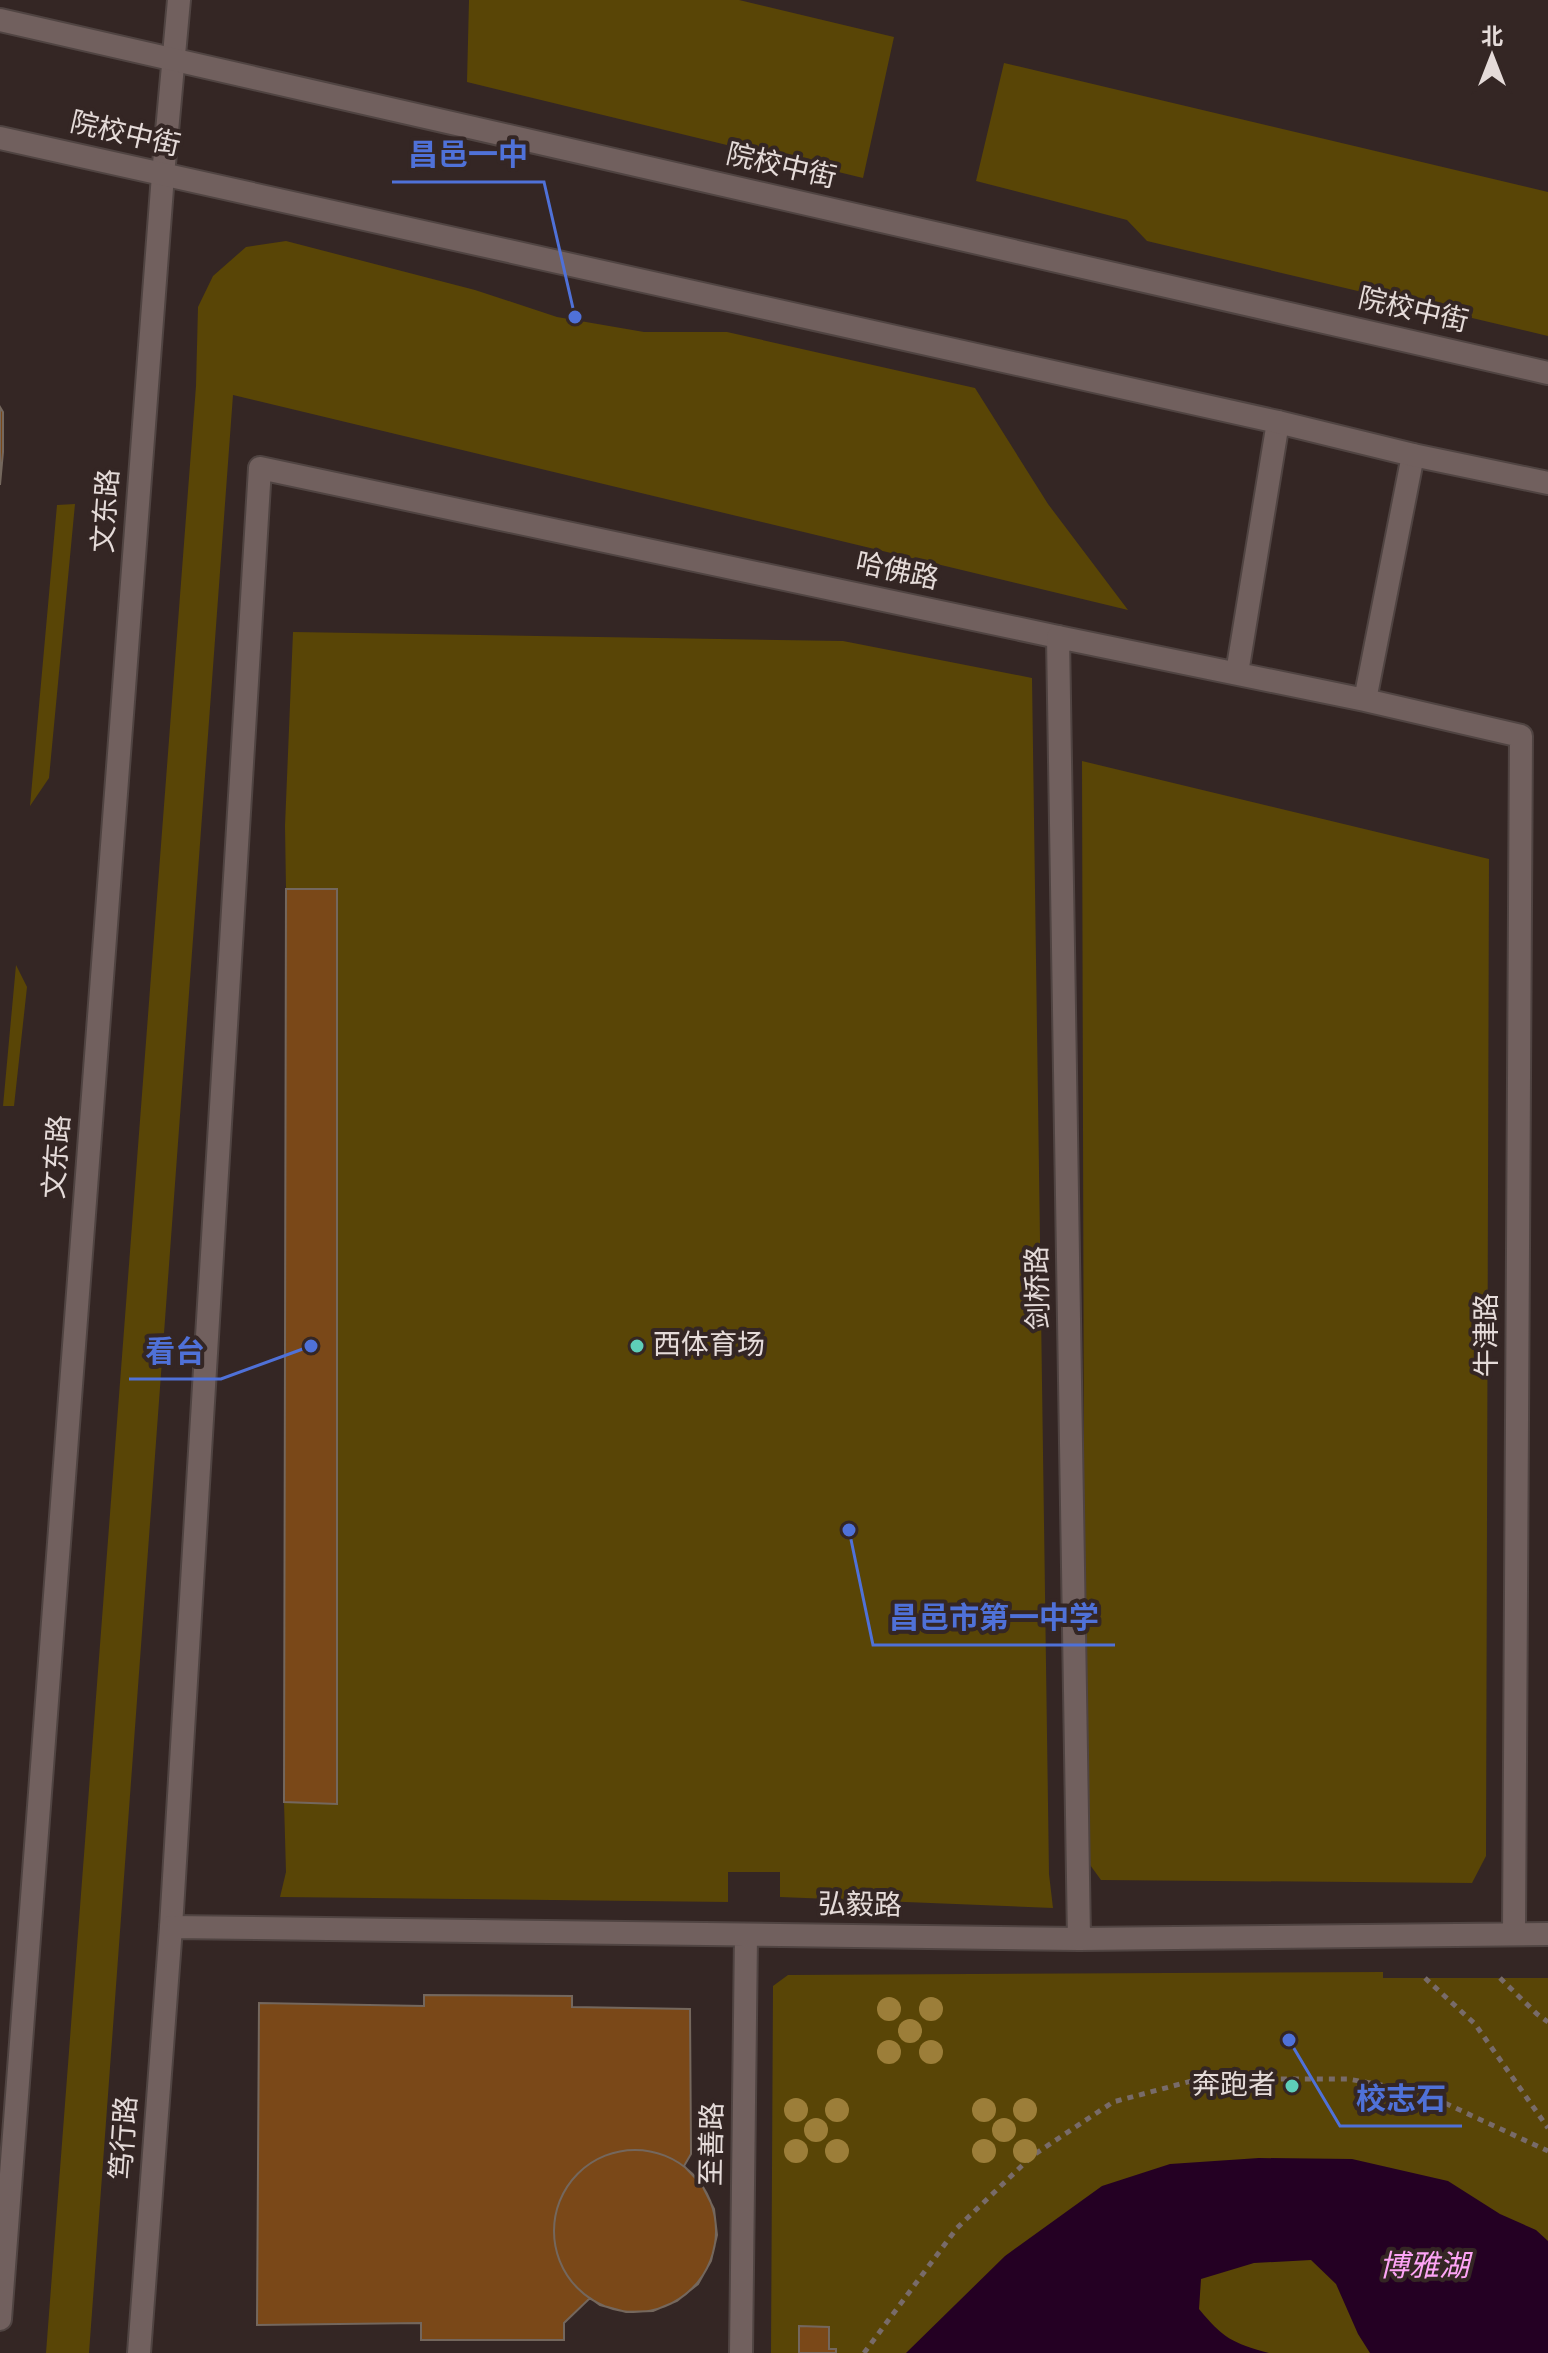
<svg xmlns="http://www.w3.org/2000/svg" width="1548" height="2353" viewBox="0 0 1548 2353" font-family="'Alegreya Sans','Noto Sans SC',sans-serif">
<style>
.green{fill:#594506}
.water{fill:#240023}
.building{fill:#7a4818;stroke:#74675d;stroke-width:2}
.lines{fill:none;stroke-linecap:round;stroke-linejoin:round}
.service-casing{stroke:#504442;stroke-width:26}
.minor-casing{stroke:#504442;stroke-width:26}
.tertiary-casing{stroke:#504442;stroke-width:26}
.secondary-casing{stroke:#504442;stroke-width:26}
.path{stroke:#786b69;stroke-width:5;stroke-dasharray:6 6;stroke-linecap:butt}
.service{stroke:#71605e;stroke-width:22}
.minor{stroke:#71605e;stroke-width:22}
.tertiary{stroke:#71605e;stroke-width:22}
.secondary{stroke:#71605e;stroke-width:22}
.tree{fill:#9c7e39}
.poi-dot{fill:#5eceb8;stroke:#342624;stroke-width:3}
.labels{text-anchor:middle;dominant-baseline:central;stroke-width:8;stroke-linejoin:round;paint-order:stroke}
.street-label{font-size:28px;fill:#e5dbd9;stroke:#342624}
.poi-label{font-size:28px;fill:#e5dbd9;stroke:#342624;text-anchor:start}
.water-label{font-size:30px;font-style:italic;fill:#fda4f5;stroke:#342624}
.leader{fill:none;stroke:#4f71d8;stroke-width:3}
.callout-dot{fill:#4f71d8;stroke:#342624;stroke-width:3}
.callout-label{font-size:30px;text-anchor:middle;font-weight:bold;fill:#4f71d8;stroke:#342624;stroke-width:8;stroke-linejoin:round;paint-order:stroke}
</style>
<rect width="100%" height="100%" fill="#342624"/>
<!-- green -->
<path class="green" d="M469,0H739L894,37L863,178L467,82Z
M1004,63L1548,192V336L1147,241L1127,220L976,181Z
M286,241L475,290L557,317L644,332H727L975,388L1048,504L1128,610L233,395L89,2353H46L196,386L198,307L213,276L246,247Z
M75,504L49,778L30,806L57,505Z
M293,632L843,641L1032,678L1049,1874L1053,1908L780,1897V1872H728V1902L280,1897L286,1872L284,1802L337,1803L336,889H286L285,826Z
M1082,761L1489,859L1486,1856L1472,1883L1101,1880L1085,1858Z
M16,965L27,987L14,1106H3Z
M1383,1972V1978H1548V2353H771L773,1986L788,1975Z"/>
<!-- water -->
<path class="water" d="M1259,2158L1352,2159L1448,2181L1500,2214L1536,2230L1548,2241V2353H1370L1358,2334L1336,2284L1311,2260L1254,2263L1201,2279L1199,2309C1223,2338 1232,2343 1269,2353H906L1005,2256L1102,2186L1170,2164Z"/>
<!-- building -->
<path class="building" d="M0,407L3,412V452L0,485Z
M286,889H337V1804L284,1802Z
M424,1995L572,1996V2007L690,2009L691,2154L684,2166L702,2185L714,2209L717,2235L711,2261L698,2284L677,2301L653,2311L626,2312L600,2305L590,2298L564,2323V2340H421V2323L257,2325L259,2003L424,2006Z
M554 2231a81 81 0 1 1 162 0a81 81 0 1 1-162 0Z
M799,2326L829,2327V2349H836V2353H799Z"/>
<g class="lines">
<defs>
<path id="service" d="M171,1927L260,468L1058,637"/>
<path id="minor" d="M1237,673L1278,422
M1365,700L1413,455
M1079,1939L1058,637L1365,700L1521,736L1514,1934
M139,2353L171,1927L1079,1939L1548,1934
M741,2353L746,1935"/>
<path id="tertiary" d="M0,2319L163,175L179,0"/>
<path id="secondary" d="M0,20L1548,373
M0,138L1278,422L1413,455L1548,483"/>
</defs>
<!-- service casing -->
<use href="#service" class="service-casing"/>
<!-- minor casing -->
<use href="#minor" class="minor-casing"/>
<!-- tertiary casing -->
<use href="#tertiary" class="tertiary-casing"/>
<!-- secondary casing -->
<use href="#secondary" class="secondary-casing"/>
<!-- path -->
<path class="path" d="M1425,1978L1475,2024L1548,2128
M1500,1978L1537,2014L1548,2022
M864,2353L957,2228L1032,2156L1113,2102L1199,2079H1348L1421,2092L1548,2151"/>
<!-- service -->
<use href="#service" class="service"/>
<!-- minor -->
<use href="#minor" class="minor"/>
<!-- tertiary -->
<use href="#tertiary" class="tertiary"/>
<!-- secondary -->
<use href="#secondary" class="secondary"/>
</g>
<!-- trees -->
<g class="tree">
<circle cx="889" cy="2009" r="12"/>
<circle cx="931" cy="2009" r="12"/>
<circle cx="910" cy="2031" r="12"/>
<circle cx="889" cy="2052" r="12"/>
<circle cx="931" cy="2052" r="12"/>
<circle cx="796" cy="2110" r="12"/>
<circle cx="837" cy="2110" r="12"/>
<circle cx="984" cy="2110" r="12"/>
<circle cx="1025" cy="2110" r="12"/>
<circle cx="816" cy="2130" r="12"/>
<circle cx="1004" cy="2130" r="12"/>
<circle cx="796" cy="2151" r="12"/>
<circle cx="837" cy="2151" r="12"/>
<circle cx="984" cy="2151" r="12"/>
<circle cx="1025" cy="2151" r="12"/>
</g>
<!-- markers -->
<g class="poi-dot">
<circle cx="637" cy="1346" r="8"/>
<circle cx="1292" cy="2086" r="8"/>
</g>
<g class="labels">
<!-- street labels -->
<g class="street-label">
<text transform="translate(125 135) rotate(13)">院校中街</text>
<text transform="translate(781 167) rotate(13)">院校中街</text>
<text transform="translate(1413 311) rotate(13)">院校中街</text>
<text transform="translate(107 511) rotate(-86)">文东路</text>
<text transform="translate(897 572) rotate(12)">哈佛路</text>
<text transform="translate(58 1157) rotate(-86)">文东路</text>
<text transform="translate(1039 1288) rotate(-91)">剑桥路</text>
<text transform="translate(1488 1335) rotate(-90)">牛津路</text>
<text transform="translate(860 1906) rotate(1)">弘毅路</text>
<text transform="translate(125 2138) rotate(-86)">笃行路</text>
<text transform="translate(713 2144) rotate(-89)">至善路</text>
</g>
<!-- poi labels -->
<g class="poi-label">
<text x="653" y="1346">西体育场</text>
<text x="1276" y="2086" text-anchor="end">奔跑者</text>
</g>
<!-- water labels -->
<g class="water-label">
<text x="1424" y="2267">博雅湖</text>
</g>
</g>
<!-- callouts -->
<path class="leader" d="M575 317L544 182H392M311 1346L221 1379H129M849 1530L873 1645H1115M1289 2040L1340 2126H1462"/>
<g class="callout-dot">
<circle cx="575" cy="317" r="8"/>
<circle cx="311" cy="1346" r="8"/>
<circle cx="849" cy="1530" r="8"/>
<circle cx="1289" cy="2040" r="8"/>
</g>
<g class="callout-label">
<text x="468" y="165">昌邑一中</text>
<text x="175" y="1362">看台</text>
<text x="994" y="1628">昌邑市第一中学</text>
<text x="1401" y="2109">校志石</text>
</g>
<!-- north arrow -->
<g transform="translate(1492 56)" stroke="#342624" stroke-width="6" paint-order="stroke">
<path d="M0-6L14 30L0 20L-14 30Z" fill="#e5dbd9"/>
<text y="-12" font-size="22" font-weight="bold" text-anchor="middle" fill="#e5dbd9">北</text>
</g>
</svg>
